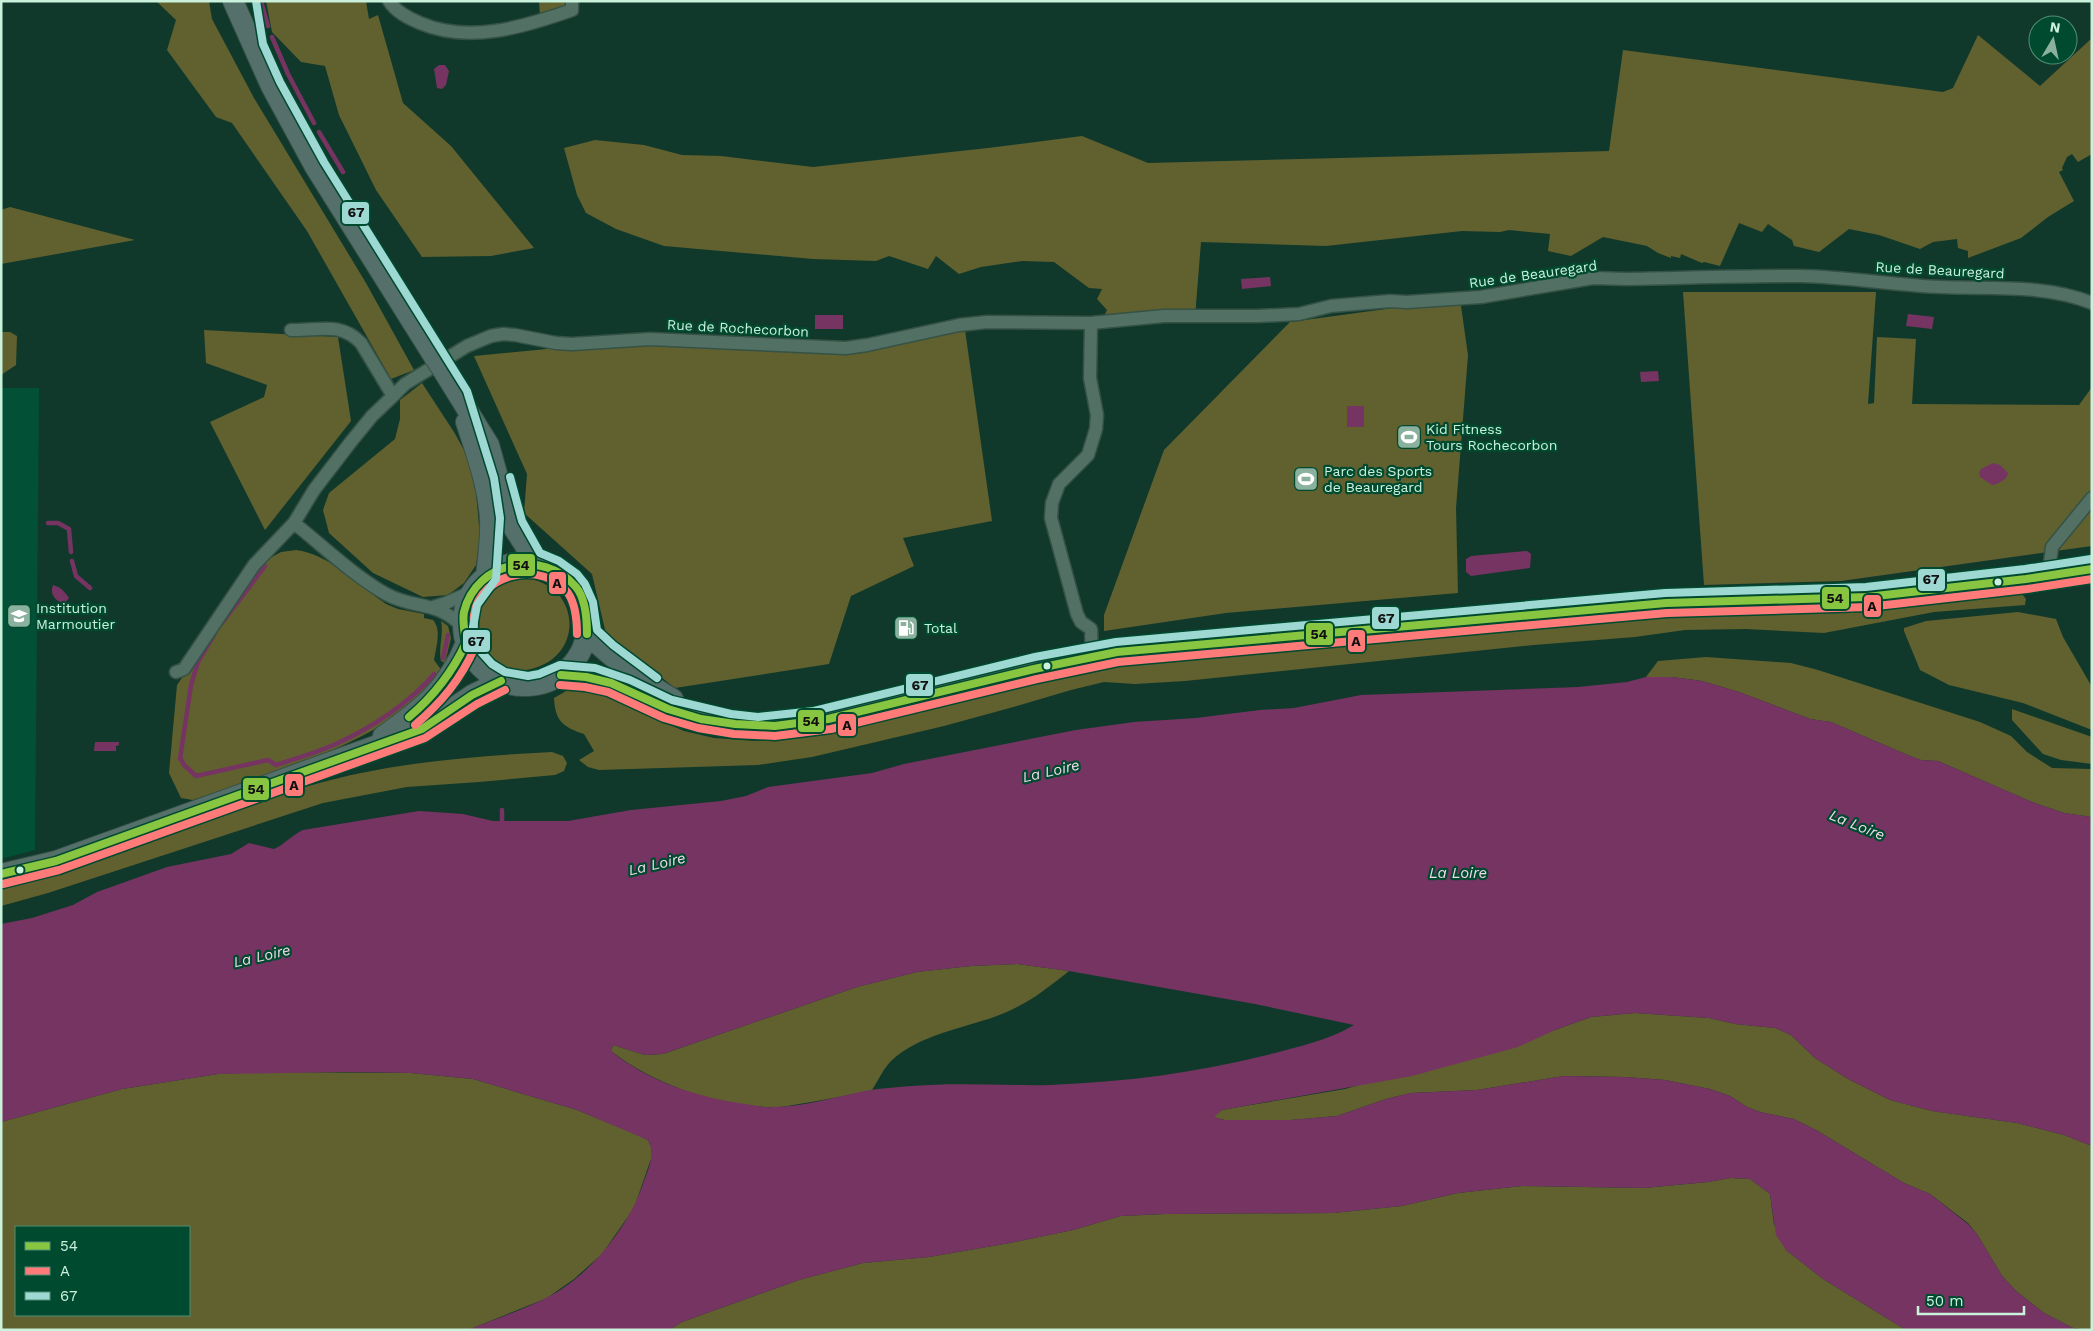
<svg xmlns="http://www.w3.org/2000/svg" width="2093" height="1331" viewBox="0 0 2093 1331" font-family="'Work Sans',sans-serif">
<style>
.built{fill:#025036}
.green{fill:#61602f;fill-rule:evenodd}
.water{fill:#763462;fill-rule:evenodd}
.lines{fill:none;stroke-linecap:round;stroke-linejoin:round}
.stream{stroke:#763462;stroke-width:4.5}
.street-casing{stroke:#355246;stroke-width:15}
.primary-casing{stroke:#355246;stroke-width:22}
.street{stroke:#527164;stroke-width:12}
.primary{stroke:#55706b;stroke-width:20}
.primary-bridge-casing{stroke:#355246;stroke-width:22;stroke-linecap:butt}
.primary-bridge{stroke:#55706b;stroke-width:20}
.bus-1-casing{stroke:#004a30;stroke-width:11}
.bus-2-casing{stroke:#004a30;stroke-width:11}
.bus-3-casing{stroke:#004a30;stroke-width:11}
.bus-1{stroke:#88c540;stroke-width:8}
.bus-2{stroke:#ff7b7a;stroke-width:8}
.bus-3{stroke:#9ed8d2;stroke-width:8}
.bus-dot{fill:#caf1dc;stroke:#004a30;stroke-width:2}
.labels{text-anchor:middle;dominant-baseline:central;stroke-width:4.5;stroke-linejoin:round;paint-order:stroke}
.street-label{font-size:14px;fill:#caf1dc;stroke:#004a30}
.poi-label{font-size:14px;fill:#caf1dc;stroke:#004a30;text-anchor:start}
.water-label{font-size:15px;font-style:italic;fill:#f1dae7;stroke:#004a30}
.line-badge{stroke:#004a30;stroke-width:2}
.pale-badge-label{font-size:14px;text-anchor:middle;font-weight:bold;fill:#111}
</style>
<rect width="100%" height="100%" fill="#11392b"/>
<!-- built -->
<path class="built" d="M1,388H39V393L35,850L1,859Z"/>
<!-- green -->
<path class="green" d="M156,1H209L212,19L254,98L366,283L414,370L391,379L307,231L232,123L216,117L167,50L176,20Z
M266,1H366L369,19L378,15L403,103L451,146L534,248L491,256L422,257L376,190L339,115L325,66L301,62L272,32Z
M539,1H565V6L540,18Z
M1978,35L2040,86L2092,38V154L2078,162L2072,154L2067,157L2062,168L2063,170L2059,172L2074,201L2048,217L2021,238L1968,258V251L1958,248L1957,239L1933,242L1920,249L1879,235L1849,229L1819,252L1794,246L1792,240L1768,224L1762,232L1739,223L1720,266L1704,262L1702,263L1681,254L1680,258L1671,256V258L1658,253L1647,246L1603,237L1571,256L1548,251L1550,234L1509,230L1500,232L1462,231L1326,246L1201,242L1195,317L1101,323L1107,310L1097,299L1102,289L1089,288L1054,262L1022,261L981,267L959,274L936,256L928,269L889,256L876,261L813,259L664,246L616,229L586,213L577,195L564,148L595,140L644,145L682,155L721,156L813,167L988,148L1082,136L1148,163L1609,151L1623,50L1943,92L1953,88Z
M10,207L135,240L1,264V210Z
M1683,292H1876L1868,404L1874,403L1877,337L1916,339L1912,404L2079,405L2092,387V546L1841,581L1704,585Z
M1460,299L1468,355L1456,508L1458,593L1226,613L1104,631V615L1164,450L1290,322Z
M204,330L338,337L351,421L265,530L210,422L264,397L267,385L206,363Z
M965,330L992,521L903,538L914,566L851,596L829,664L675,688L606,634L592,574L524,513L527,474L474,356L629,341L869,351Z
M1,332H10L17,336L16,365L1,375Z
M422,383L454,432L470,461L476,493L480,536L476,565L464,583L448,595L423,597L373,573L329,533L323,510L329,493L395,439L400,419V400Z
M296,550C329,554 359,585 386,604L398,609L424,614V618L433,620C442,630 436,647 434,660L442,671C394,742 271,772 193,800L181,798L169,773L177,685L263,562L281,552Z
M523,578C583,583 586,661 526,670V676L506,673L486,660L490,655C464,623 483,583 523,578Z
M2022,594L2026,599L2025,605L1934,612L1824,633L1746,629L1685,630L1635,637L1534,645L1185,681L1135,684L1104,682L1071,690L1017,706L944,726L812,757L758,765L599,770L588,767L579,760L594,751L584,734C563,727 555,721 554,698L568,690L593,689L661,721L684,731L714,738L755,741L806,737L1117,661L1688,610L1792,607Z
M2018,612L2056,619L2063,637L2092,687V730L2023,703L1949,685L1920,670L1904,631V628L1926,621Z
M441,621L448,626L451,638L445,663L441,661C438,648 444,634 441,621Z
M1706,657L1791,663L1818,670L1980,722L2011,736L2027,752L2052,768L2092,769V817L2064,813L2032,802L1938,761L1921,760L1910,756L1831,722L1810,719L1739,692L1702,681L1672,677H1646L1658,661Z
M2012,709L2092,737V764L2061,760L2043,754L2012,720Z
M552,752L563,756L567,763L564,771L555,775L479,782L407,787L323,803L48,893L1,906V882C27,877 52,868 78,861C160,836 240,804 323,782C398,762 475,756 552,752Z
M1017,964L1069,971C1050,986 1033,1000 1011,1010C973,1028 923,1031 891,1061C883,1069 878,1081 872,1090C845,1096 819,1101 793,1105C786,1106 778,1108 770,1107C717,1106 653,1084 611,1051L613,1045L645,1055L663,1054L857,987L917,972L971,966Z
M1635,1013L1709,1018L1735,1024L1775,1028L1791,1035L1815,1058L1848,1079L1890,1100L1932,1111L2017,1123L2064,1135L2092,1146V1330L2073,1328L2044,1313L2016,1291L2002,1276L1977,1234L1968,1223L1930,1194L1904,1183L1816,1130L1794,1119L1760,1112L1747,1107L1730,1096L1710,1089L1665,1080L1625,1077L1564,1076L1477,1090L1411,1093L1386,1099L1337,1116L1291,1120H1225L1213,1117L1222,1110L1239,1107L1345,1089L1555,1030L1591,1017Z
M259,1072L411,1073L473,1079L577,1110L635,1134L648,1140L651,1147L652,1156L634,1208L602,1254L574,1279L547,1298L468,1330H1V1122L122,1089L218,1074ZM16,1227H189V1315H16Z
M1731,1178L1750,1179L1770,1194L1774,1224L1786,1250L1823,1279L1906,1330H669L682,1322L799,1280L863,1263L929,1257L1010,1243L1073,1230L1121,1216L1165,1214L1333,1213L1402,1206L1458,1193L1522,1186L1644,1188L1708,1182Z"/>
<!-- water -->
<path class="water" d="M439,65H445L449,71L446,85L442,89L437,88L434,69Z
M1270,277L1271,286L1242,289L1241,279Z
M1908,314L1934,317L1932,329L1906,326Z
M815,315H843V329H815Z
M1658,371L1659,381L1641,382L1640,372Z
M1347,406H1364V427H1347Z
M1993,463L2000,465L2008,473C2007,480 1998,484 1992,485L1980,477L1979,473L1981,469Z
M1527,551L1531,554L1530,568L1471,576L1466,572V559L1471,556Z
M53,585C61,587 65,592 69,598L65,603C56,602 49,594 53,585Z
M1646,677H1672L1702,681L1739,692L1810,719L1831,722L1910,756L1921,760L1938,761L2032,802L2064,813L2092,817V1146L2064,1135L2017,1123L1932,1111L1890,1100L1848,1079L1815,1058L1791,1035L1775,1028L1735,1024L1709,1018L1635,1013L1591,1017L1555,1030L1518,1047L1412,1076L1239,1107L1222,1110L1214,1117L1225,1120H1290L1337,1116L1386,1099L1411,1093L1477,1090L1564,1076L1625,1077L1665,1080L1710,1089L1730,1096L1747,1107L1760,1112L1794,1119L1816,1130L1904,1183L1930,1194L1968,1224L1977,1234L2002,1276L2016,1291L2044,1313L2077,1330H1906L1823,1279L1786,1250L1776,1235L1770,1194L1750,1179L1731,1178L1708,1182L1644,1188L1522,1186L1458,1193L1402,1206L1333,1213L1165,1214L1121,1216L1073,1230L1010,1243L929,1257L863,1263L799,1280L682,1322L669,1330H468C494,1319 521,1311 546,1298C589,1277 628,1228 643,1184C648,1169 656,1155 648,1140L577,1110L473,1079L411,1073L346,1072L218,1074L122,1089L1,1122V924L32,918L73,905L97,892L167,867L231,854L249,843L274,849C285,844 292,835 303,830L419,811L463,814L493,821H568L631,810L721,801L746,796L768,787L872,773L904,764L1076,730L1134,722L1196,718L1260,710L1294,708L1361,695L1578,687L1627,682ZM1017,964L1069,971L1255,1004L1354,1025C1327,1041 1297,1047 1267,1055C1196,1073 1124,1082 1050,1085C1004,1086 958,1082 912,1086C898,1087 884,1088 870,1090C838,1096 805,1107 772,1107C763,1108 754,1105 745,1104C697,1097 649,1082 611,1051L613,1045L645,1055L663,1054L857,987L917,972L971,966Z
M95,742H119V745L116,746V751H94Z"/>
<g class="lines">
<!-- stream -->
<path class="stream" d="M261,1L268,26
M272,37L288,74L314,123
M319,132L343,172
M48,523H58L69,529L71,552
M72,561L76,576L90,588
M222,623L265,566
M443,658L448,635
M180,757L184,765L196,776L268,760L276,765C297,758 319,752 338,743C371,728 411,702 434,674
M180,759L191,685L198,662L214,635
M502,810V821"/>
<defs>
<path id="street" d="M389,1C396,12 408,18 420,23C469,44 524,27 572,10V1
M1091,323L1090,378L1097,415L1096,429L1088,455L1059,484L1052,503L1051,518L1077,614L1081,622L1091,629L1092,657
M393,396L405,384L467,346L491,336L503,334L515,335L556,343L572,344L650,339L846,348L867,345L959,325L987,322L1091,323L1164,316H1258L1299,314L1331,306L1390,301L1407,302L1481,297L1593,278L1626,279C1684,278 1743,276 1801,276C1848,277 1894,285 1941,287C1991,289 2045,284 2092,303
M294,523C324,547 353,575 386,594C415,610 435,599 463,627
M2052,576L2050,563L2052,547L2092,498
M433,607L446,603L473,591
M176,672L184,669L254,565L294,523L314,490L350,443L372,416L393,396L361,343C340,321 319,331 291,330"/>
<path id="primary" d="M233,1L271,86L315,167L434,357
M442,369L489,445L511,524L536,563
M466,422C476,453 488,485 490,519C491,538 488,557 486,576
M463 624a62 62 0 1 1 124 0a62 62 0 1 1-124 0Z
M587,634C613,660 641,680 673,699
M561,675C584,676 606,679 627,689C641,696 654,703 668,709C696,719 728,725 757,726C804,728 853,713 899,702C971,684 1043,665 1117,652L1666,603L1703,601L1867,597L2026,579L2092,569
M383,736C423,708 447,689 466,643
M1,874L56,861L422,729L472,695L501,681"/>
</defs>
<!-- street casing -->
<use href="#street" class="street-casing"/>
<!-- primary casing -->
<use href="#primary" class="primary-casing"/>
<!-- street -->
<use href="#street" class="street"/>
<!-- primary -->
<use href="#primary" class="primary"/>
<defs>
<path id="primary-bridge" d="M434,357L442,369"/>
</defs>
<!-- primary-bridge casing -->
<use href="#primary-bridge" class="primary-bridge-casing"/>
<!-- primary-bridge -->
<use href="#primary-bridge" class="primary-bridge"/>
<defs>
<path id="bus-1" d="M466,643C465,634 462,621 464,612C476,561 543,548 576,587C586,599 587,619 587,634
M561,675L586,677L611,683L668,709L701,719L735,724L775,726L828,719L1034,669L1117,652L1666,603L1867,597L2026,579L2092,569
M409,717C434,696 452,673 466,643
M1,874L56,861L422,729L472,695L501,681"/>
<path id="bus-2" d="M476,642C475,634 473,624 474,615C480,572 543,560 568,593C576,605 577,620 577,634
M560,685L585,687L608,692L664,718L698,728L734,734L775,736L831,729L1037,679L1118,662L1667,613L1868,607L2027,589L2092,579
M415,725C442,702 461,679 475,647
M3,884L59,870L425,738L477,704L505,690"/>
<path id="bus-3" d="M256,1L263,44L280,82L324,162L467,391L494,478L500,518L496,579L477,605L473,627L476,640L482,653L492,664L505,672L528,676L539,674L560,665L595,668L630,680L672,700L731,714L758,717L814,711L1035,657L1116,642L1665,593L1866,587L2025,569L2091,559
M510,477L522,521L540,553L559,561L577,574L585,584L593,602L597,630L613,645L657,678"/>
</defs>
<!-- bus-1 casing -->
<use href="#bus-1" class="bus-1-casing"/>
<!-- bus-2 casing -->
<use href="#bus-2" class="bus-2-casing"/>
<!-- bus-3 casing -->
<use href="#bus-3" class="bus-3-casing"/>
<!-- bus-1 -->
<use href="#bus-1" class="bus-1"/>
<!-- bus-2 -->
<use href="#bus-2" class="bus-2"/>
<!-- bus-3 -->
<use href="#bus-3" class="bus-3"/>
</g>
<!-- icons -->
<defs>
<symbol id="stadium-square" viewBox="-11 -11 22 22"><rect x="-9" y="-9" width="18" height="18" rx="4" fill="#89b19e" stroke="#004a30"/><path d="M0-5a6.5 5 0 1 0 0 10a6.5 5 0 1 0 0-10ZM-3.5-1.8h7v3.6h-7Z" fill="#fff"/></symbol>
<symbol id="school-square" viewBox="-11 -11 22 22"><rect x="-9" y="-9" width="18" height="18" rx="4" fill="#89b19e" stroke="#004a30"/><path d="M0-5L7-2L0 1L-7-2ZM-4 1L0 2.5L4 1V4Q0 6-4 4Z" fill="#fff"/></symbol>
<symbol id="fuel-square" viewBox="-11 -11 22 22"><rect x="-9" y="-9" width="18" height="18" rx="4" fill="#89b19e" stroke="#004a30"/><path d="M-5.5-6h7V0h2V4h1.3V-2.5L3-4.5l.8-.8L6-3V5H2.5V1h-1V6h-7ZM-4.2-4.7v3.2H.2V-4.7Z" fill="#fff"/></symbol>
</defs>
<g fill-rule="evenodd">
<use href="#stadium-square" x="1395" y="423" width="28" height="28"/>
<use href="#stadium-square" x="1292" y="465" width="28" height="28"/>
<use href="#school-square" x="5" y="602" width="28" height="28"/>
<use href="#fuel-square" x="892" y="614" width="28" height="28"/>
</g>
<!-- markers -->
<g class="bus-dot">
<circle cx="1998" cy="582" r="4.5"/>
<circle cx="1047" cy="666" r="4.5"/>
<circle cx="20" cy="870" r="4.5"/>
</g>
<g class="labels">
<!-- street labels -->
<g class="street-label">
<text transform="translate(1940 270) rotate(3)">Rue de Beauregard</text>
<text transform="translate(1533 274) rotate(-8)">Rue de Beauregard</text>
<text transform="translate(738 328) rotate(3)">Rue de Rochecorbon</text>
</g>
<!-- poi labels -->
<g class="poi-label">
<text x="1426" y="429">Kid Fitness<tspan x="1426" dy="16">Tours Rochecorbon</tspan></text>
<text x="1324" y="471">Parc des Sports<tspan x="1324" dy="16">de Beauregard</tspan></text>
<text x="36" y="608">Institution<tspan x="36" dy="16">Marmoutier</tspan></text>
<text x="924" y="628">Total</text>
</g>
<!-- water labels -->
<g class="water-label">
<text transform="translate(1051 771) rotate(-13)">La Loire</text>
<text transform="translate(1857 825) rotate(22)">La Loire</text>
<text transform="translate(657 864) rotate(-13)">La Loire</text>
<text x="1458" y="873">La Loire</text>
<text transform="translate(262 956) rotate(-13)">La Loire</text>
</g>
</g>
<g class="line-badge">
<rect x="341" y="201" width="29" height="24" rx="5" fill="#9ed8d2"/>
<rect x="507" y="553" width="29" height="24" rx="5" fill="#88c540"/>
<rect x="1917" y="568" width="29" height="24" rx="5" fill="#9ed8d2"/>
<rect x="548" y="571" width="19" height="24" rx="5" fill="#ff7b7a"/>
<rect x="1821" y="586" width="29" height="24" rx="5" fill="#88c540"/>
<rect x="1863" y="594" width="19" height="24" rx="5" fill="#ff7b7a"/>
<rect x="1371" y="606" width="29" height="24" rx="5" fill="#9ed8d2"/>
<rect x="1305" y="622" width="29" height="24" rx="5" fill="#88c540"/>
<rect x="1347" y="629" width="19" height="24" rx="5" fill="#ff7b7a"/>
<rect x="462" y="629" width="29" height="24" rx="5" fill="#9ed8d2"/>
<rect x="905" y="673" width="29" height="24" rx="5" fill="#9ed8d2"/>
<rect x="797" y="709" width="28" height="24" rx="5" fill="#88c540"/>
<rect x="837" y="713" width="20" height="24" rx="5" fill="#ff7b7a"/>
<rect x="284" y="773" width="20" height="24" rx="5" fill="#ff7b7a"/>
<rect x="242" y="777" width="28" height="24" rx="5" fill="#88c540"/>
</g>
<g class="pale-badge-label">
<text x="356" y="217">67</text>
<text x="521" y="570">54</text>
<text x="1931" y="584">67</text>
<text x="557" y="588">A</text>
<text x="1835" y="603">54</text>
<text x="1872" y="611">A</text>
<text x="1386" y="623">67</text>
<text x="1319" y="639">54</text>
<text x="1356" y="646">A</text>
<text x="476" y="646">67</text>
<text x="920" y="690">67</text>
<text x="811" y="726">54</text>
<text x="847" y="730">A</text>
<text x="294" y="790">A</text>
<text x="256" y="794">54</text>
</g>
<!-- border -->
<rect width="2093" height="1331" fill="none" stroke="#caf1dc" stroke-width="5"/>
<!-- legend -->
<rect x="15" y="1226" width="175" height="90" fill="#004a30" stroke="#518d75"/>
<rect x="25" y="1242" width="25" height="8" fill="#88c540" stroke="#518d75"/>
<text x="60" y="1251" font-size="15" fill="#caf1dc">54</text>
<rect x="25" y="1267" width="25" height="8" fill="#ff7b7a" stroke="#518d75"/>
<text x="60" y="1276" font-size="15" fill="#caf1dc">A</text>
<rect x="25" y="1292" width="25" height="8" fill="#9ed8d2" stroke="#518d75"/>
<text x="60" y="1301" font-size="15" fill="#caf1dc">67</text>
<!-- north arrow -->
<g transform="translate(2053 40) rotate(9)"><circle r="24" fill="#004a30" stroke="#518d75"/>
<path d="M0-4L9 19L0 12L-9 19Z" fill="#89b19e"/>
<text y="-8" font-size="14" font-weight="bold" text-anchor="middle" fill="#caf1dc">N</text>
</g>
<!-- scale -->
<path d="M1918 1306v8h106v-8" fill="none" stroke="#caf1dc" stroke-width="2.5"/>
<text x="1926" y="1306" font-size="15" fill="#caf1dc" stroke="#004a30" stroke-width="4" paint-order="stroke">50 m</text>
</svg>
